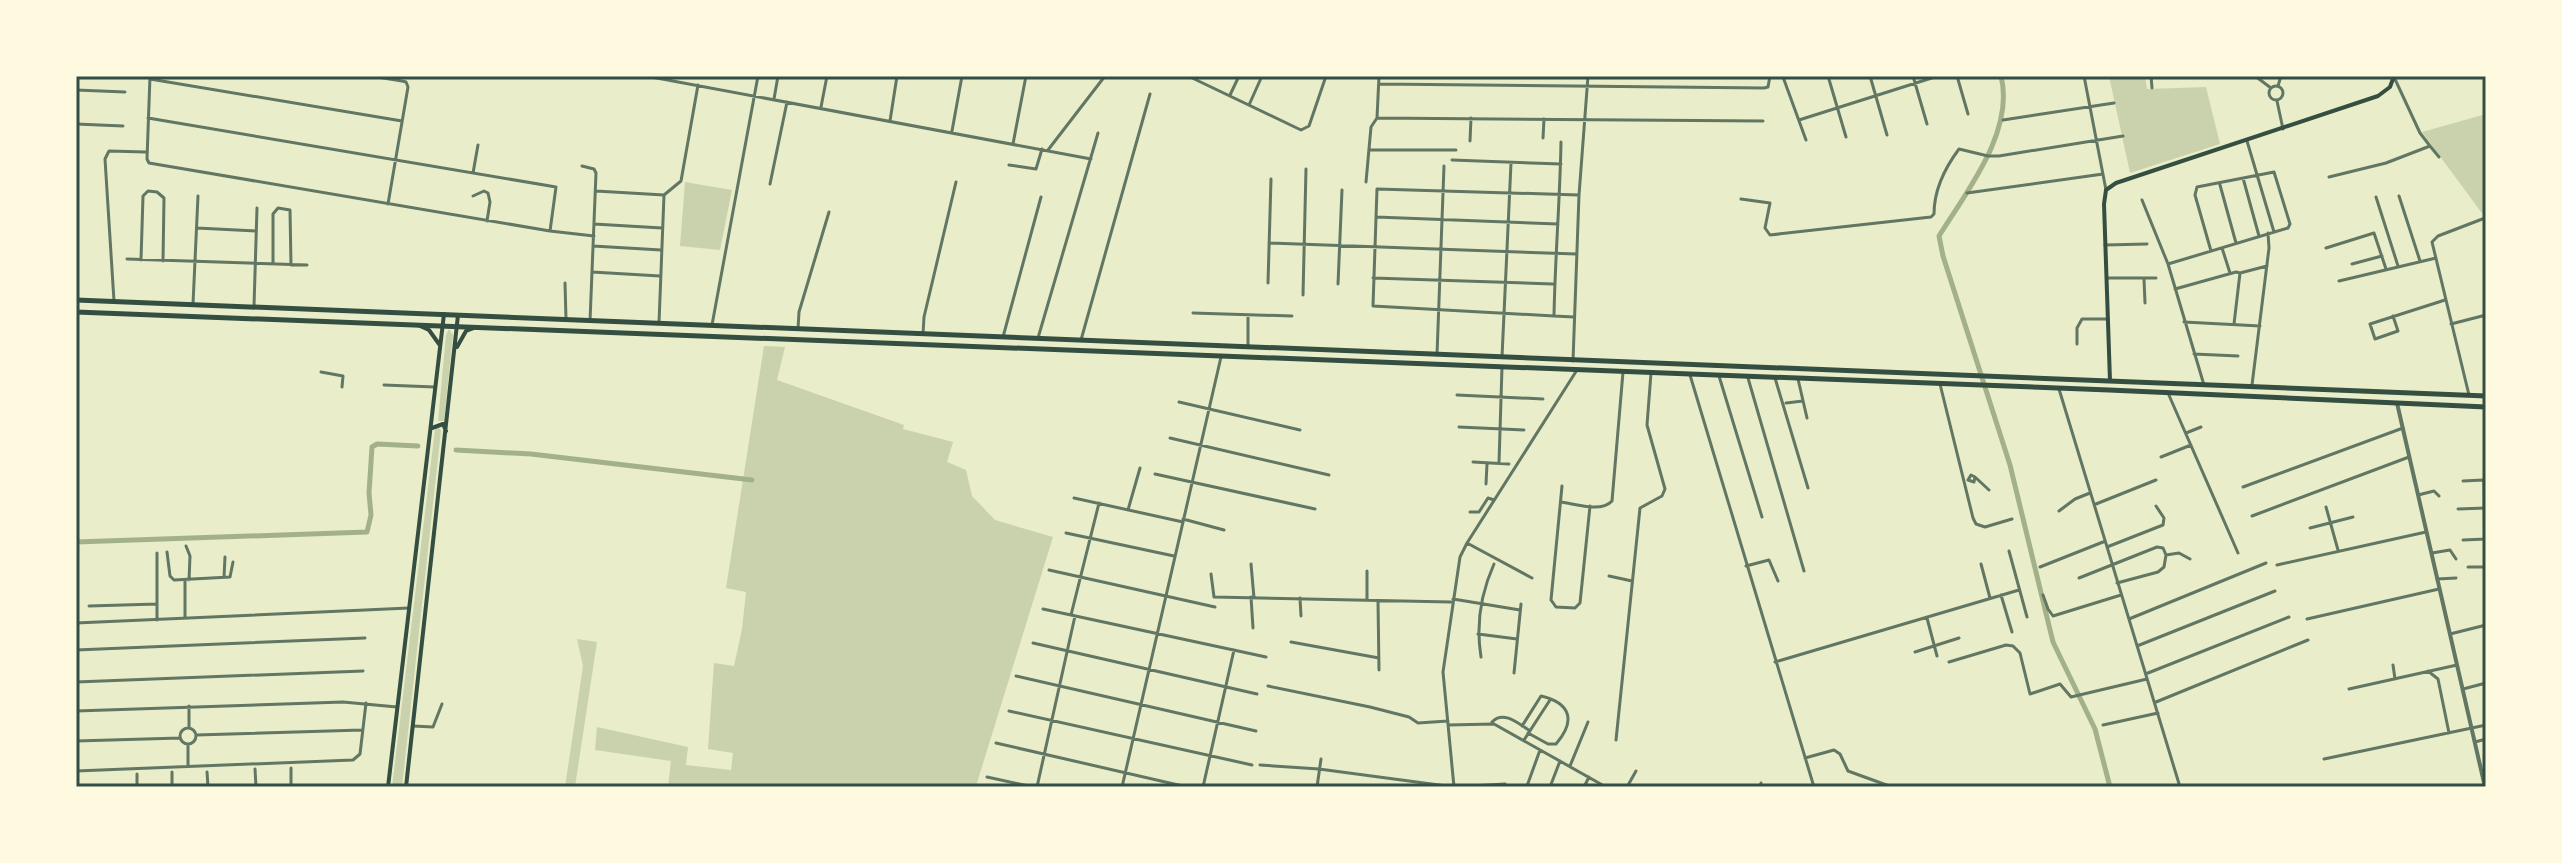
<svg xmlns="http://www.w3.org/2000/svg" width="2562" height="863" viewBox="0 0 2562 863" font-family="Helvetica,sans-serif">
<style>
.green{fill:#cad2ad}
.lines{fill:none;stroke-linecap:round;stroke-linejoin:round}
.canal{stroke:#a3b18a;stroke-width:5}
.minor{stroke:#617663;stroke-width:3}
.tertiary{stroke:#617663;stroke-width:4}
.secondary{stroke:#344e41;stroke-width:4}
.primary{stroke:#344e41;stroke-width:5}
.neatline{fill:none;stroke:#344e41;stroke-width:3}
</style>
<rect width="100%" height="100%" fill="#e9edc9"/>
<!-- green -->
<path class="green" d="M2109,76H2145L2147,89L2206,87L2220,144L2130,173Z
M2486,114V215L2484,216L2422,132Z
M685,182L732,190L720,250L680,246Z
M449,329L453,335L444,421H438L446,335Z
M764,346L785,347L777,380L904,425L903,429L953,442L947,462L966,470L972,496L995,520L1053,537L976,786L668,787L671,761L595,750L597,727L688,747L686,765L731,770L733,753L708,749L714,663L734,666L742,629L746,592L726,588Z
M438,426L441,431L402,787H392L435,429Z
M577,639L597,642L575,787H565L583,666Z"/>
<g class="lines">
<!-- canal -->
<path class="canal" d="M2001,76C2015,131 1967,191 1939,236L1943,256L2010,465L2053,642L2095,729L2110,787
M456,450L531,454L752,480
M76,542L367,532L371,515L369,493L372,447L377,444L418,446"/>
<!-- minor -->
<path class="minor" d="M150,76L147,159L149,163L550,231L594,236
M371,76L402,81L406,82L408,87L388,204
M646,76L1091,159
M1188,76L1301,130L1309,126L1326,76
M1773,76L1783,77L1806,140
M1828,76L1846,137
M1870,76L1887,135
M1913,76L1927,124
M1957,76L1968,114
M2084,76L2106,190
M2151,76L2152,88
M2255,76L2271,88
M150,79L402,121
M1379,84L1764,88L1768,87L1770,76
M2269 93a7 7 0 1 1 14 0a7 7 0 1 1-14 0Z
M2278,86L2281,76
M76,90L125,92
M1230,95L1239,76
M774,99L778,76
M2277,101L2283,129
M1249,105L1262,76
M821,107L827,76
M148,118L556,187L550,231
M1377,118L1763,121
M1799,120L1938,76
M2003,120L2114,103
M890,121L897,76
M76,124L123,126
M952,131L962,76
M1543,138L1544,119
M1470,141L1471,118
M2247,141L2274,232
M1561,142C1560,200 1555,258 1554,316L1373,306L1377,189L1579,195
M1013,144L1026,76
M2430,146L2439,157
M1048,150L1105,76
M1369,150H1456
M1452,160L1561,164
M1009,165L1036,169L1042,149
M582,166L594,169L596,173L590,321
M473,173L478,145
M2329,177L2386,163L2430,146L2420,133L2394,77
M2243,178L2259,236
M1366,182L1371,127L1377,118L1379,76
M770,184L787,102
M2220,185L2236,243
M596,191L664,195
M1967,193L2103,174
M664,195L681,181L698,85
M473,196L484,191L488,193L490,202L487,221
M2399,196L2420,261
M2376,197L2398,266
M1741,199L1770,203L1765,228L1770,235L1931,217L1934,214C1934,190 1944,169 1959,149L1988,156H1999L2123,136
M2142,200L2168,264L2204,385
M1376,217L1558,224
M594,224L662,228
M197,228L256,231
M1269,243L1576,254
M2105,245L2147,244
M593,246L661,250
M2222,248L2230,273
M2326,248L2374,233L2386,269
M127,259L307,265
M141,260L143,196L148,191L157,192L164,198L163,261
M273,262V214L278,208L290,210L291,265
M2168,264L2288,228L2290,224L2274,172L2197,187L2195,195L2211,251
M2352,264L2382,256
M592,272L660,276
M1373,278L1553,284
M2108,278H2156
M2144,279L2145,303
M2339,281L2436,258
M565,283L566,319
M1268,283L1271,179
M1338,284L1342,190
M2175,289L2236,272L2240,273L2267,266
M1303,295L1306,169
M114,301L105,159L109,151L145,152
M193,304L198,196
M254,306L257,208
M1193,313L1292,316
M1554,316L1574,317
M2393,316L2398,331L2375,339L2370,324L2445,300
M2184,322L2260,326
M659,323L664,195
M2234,324L2240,273
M2451,324L2486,315
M712,325L758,76
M798,329L799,312L829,212
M923,334L924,317L956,182
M1003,337L1041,197
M1038,338L1098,133
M1081,340L1150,94
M2077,344V328L2082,319H2108
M1248,347V315
M2194,354L2238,356
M1437,355L1444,166
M1502,357L1511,163
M1573,361L1579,195L1588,76
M321,372L343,376L342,387
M1690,375L1814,787
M1719,376L1762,517
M1748,378L1804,571
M1775,378L1808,488
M1798,379L1807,418
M1940,384L1973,518L1976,524L1985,527L2012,519
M384,385L435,387
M2252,385L2269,248L2268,233
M2059,389L2180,787
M2168,393L2238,553
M1457,395L1543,399
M2469,395L2432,242L2438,236L2485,218
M1179,402L1300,430
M1786,403L1803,401
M1459,427L1524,430
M2186,433L2201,427
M1170,438L1329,475
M2161,457L2191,445
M1473,462L1509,464
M1499,463L1502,367
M1155,474L1315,509
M1971,475L1975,477L1974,482L1968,480Z
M1975,477L1989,490
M2484,480L2485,590
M2463,481L2483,480
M1486,484L1487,464
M1562,486L1551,600L1556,607L1575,608L1580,603L1590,506
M2243,487L2403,428
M2418,495L2434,491L2439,496
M1074,498L1183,522
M1561,502C1576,504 1601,513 1612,501L1623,372
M2096,504L2156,480
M2326,507L2338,550
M2458,509L2486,508
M1128,510L1140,468
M2059,511L2075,499L2090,493
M1470,512H1479L1488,498L1494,500
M2252,516L2409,457
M1183,519L1224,530
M2310,528L2353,517
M1066,533L1174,556
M2463,540L2486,539
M1467,543L1532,578
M186,546L190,556L189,580
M2107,547L2163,525L2164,518L2156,506
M2009,551L2027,617
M167,552L170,576L174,580L230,577L233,562
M2432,553L2450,550L2456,559
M1251,564L1254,598
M1981,564L1990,598
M2277,565L2426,532
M1746,566L1769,560L1778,581
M2040,567L2103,542
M2468,567H2485
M1049,570L1215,607
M1211,574L1214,597L1451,602
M1609,576L1632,581
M224,577L225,557
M2079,578L2157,547L2163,548L2166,555L2179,553L2190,559
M2437,579L2456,578
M2117,583L2158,572L2164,567L2166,555
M2001,595L2012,632
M2043,595L2048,609L2053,616L2121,595
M1251,597L1253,628
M1300,598L1301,616
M1453,599L1520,610
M1367,600V571
M1378,601L1379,670
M157,604V553
M89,606L157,604V620
M1043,609L1266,657
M1071,615L1099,503
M185,616V580
M1927,618L1937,656
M2129,619L2266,563
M2307,619L2439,589
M76,623L409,608
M1478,634L1517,639
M2450,634L2486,625
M1291,642L1379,658
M1033,643L1257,694
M2137,646L2275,591
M76,650L365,638
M1915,652L1959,638
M1481,657C1476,626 1481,593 1494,564
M1775,662L2019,590
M1949,662L2006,645L2013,646L2020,653L2030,694L2060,684L2071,697L2147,679
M2393,665L2395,679
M2428,671L2438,679L2449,733
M1514,673L1521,604
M2148,673L2289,617
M1016,676L1256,731
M76,682L363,671
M1268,686L1370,707L1409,717L1418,723L1448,721
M2349,689L2457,665
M2463,689L2486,683
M2156,702L2308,640
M76,711L343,702L397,707
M1009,711L1252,765
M1492,722C1503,710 1518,723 1530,731
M1448,725L1494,724L1606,787
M2103,725L2158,713
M189,726V706
M413,726L433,727L442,704
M1522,726L1541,696C1571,703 1576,721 1556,744H1548L1528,733
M180 736a8 8 0 1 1 16 0a8 8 0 1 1-16 0Z
M196,735L362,730
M1524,740L1550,700
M1616,740L1640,508L1662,496L1665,489L1647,425L1651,373
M76,741L180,738
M2475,742L2486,739
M996,743L1187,787
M188,744V766
M1805,758L1834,750L1840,754L1848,771L1892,787
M2324,759L2486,725
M1260,765L1319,769L1454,787L1505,784
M1570,766L1588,722
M255,769L256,787
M76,771L353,760L360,754L366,703
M172,772V787
M207,772L208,787
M137,774V787
M987,777L1033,787
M1527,786L1540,750
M291,787V768
M1037,787L1075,616
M1122,787L1221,357
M1203,787L1234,650
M1317,787L1321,759
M1454,787L1443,672L1460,557L1467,543L1577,370
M1550,787L1560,761
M1584,787L1589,777
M1627,787L1636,771
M1760,787L1761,783"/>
<!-- tertiary -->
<path class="tertiary" d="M2397,403L2485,787"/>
<!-- secondary -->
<path class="secondary" d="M420,326L429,330L439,344
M457,347L466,331L474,328
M2110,381L2104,204L2106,190L2116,183L2378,96L2390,87L2394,76
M432,428L443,424L446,431
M388,787L444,314
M406,787L458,315"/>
<!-- primary -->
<path class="primary" d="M76,300L2486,396
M76,312L2109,390L2486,407"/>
</g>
<!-- border -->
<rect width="2562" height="863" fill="none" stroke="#fefae0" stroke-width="156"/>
<rect x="78" y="78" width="2406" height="707" class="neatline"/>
</svg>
